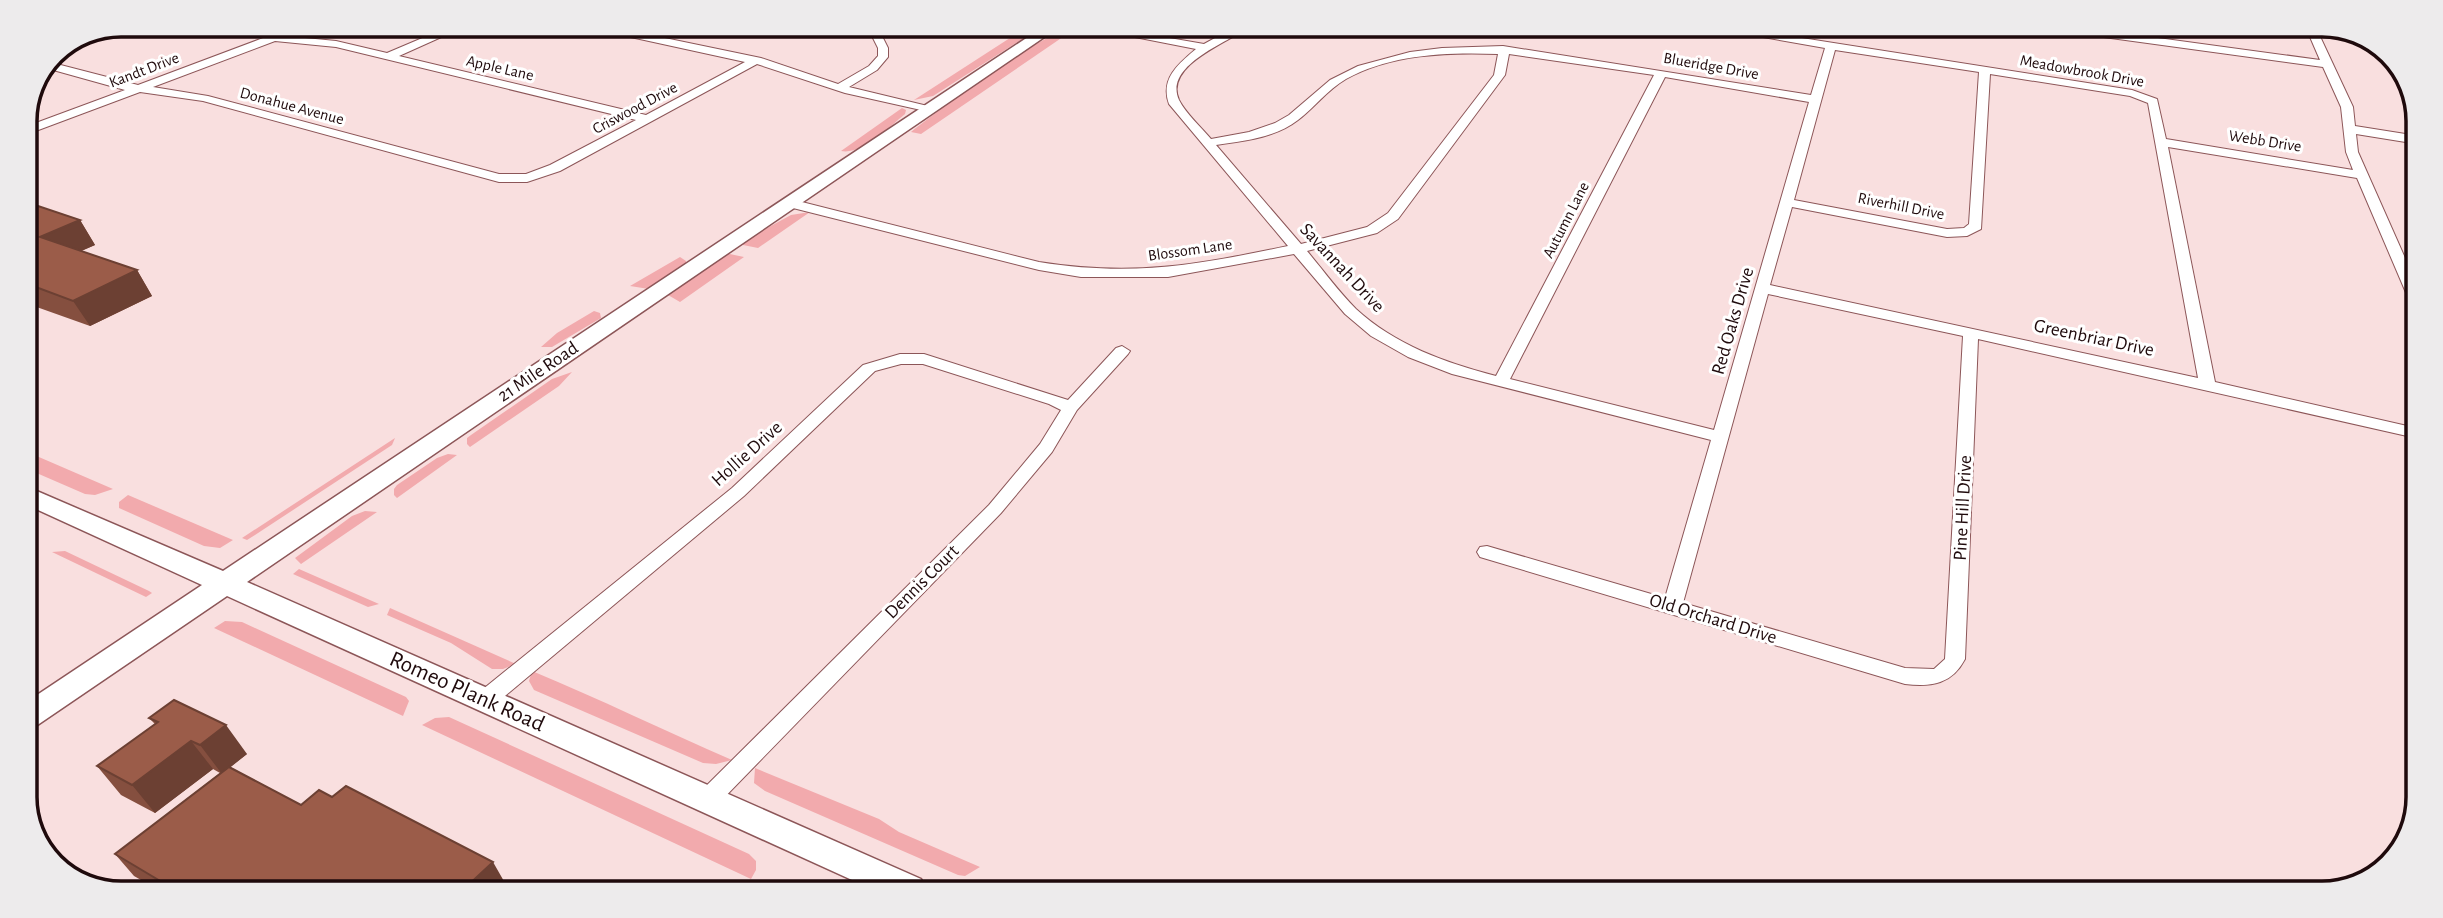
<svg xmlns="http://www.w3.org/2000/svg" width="2443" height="918" viewBox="0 0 2443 918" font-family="'Alegreya Sans',sans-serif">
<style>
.green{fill:#f2aaad}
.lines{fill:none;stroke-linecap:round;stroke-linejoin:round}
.street-casing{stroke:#8c5658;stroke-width:2}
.secondary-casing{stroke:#8c5658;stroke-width:3}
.street{fill:#fff;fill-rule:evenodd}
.secondary{fill:#fff;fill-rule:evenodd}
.wall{fill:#854f3f}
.shaded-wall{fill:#6c4033}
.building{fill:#9b5c49;stroke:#6c4033;stroke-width:2}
.labels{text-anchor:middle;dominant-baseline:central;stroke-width:6;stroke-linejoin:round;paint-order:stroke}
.far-street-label{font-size:16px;fill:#1f0a0c;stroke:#fff}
.street-label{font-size:19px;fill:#1f0a0c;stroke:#fff}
.near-street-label{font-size:23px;fill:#1f0a0c;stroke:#fff}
.rim{fill:none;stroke:#1f0a0c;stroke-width:3.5}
</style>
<rect width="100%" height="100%" fill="#f9dfdf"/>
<!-- green -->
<path class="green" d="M1027,27H1041L933,96L914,100Z
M1076,28L921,134L911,132C939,110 1046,28 1076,28Z
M902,108L906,110L905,114C889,127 863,155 841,151Z
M810,212L758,248L738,244L791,215Z
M725,253L744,257L680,302L668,295Z
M680,257L686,261V264L649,289L630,286Z
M594,311L600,313L601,318L552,347H541L557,333Z
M572,372L559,386L470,447L467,444V438L471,435L552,379Z
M395,438L392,445L255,535L247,540L242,538Z
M25,451L113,489L95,495L85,494L25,468Z
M448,454L457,455L397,498L394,495V489L397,485L437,458Z
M128,495L233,540L220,548L204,546L119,508V502Z
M365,511L377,512L301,564L295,558L352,516Z
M65,551L149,591L152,593L146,597L52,552Z
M299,569L379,604L368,607L293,574Z
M390,608L516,664L503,669H492L451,643L387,615Z
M225,621L242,622L406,697L409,701L403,716L214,628Z
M532,671C600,699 665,731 732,760L716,764L703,763L534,690L529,681Z
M449,717L749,854L756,861V870L751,879L422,725L435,718Z
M755,768L879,819L899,832L980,867L965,876L958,875L765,791L754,783Z"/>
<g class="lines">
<defs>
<path id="street" d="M217,25H234L274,35L336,41L387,53L453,25H468L399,56L646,115L745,62L594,29L589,26H607L761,58L838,84L869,66L878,56V48L867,26H877L888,48V57L877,70L849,87L936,108L930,112L845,93L757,64L560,171L527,182H499L203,101L140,92L25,135V127L125,90L46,68L49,62L138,85L263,38ZM275,41L336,47L636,120L550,165L526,174H499L208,96L153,87Z
M1084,27H1106L1204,44L1235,27H1249C1229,42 1163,65 1179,100C1186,114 1201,127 1211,139L1249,132L1275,123L1289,115L1330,80L1358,66L1410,52L1442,48L1503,46L1811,95L1825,48L1712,28H1739L2132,90L2157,99L2166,139L2353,170L2346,152L2341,107L2323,67L2067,32L2062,29H2092L2320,60L2307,30H2317L2353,107L2355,126L2418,136V144L2356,134L2358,152L2417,285V306L2410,302L2357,178L2168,147L2215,382L2416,428V438L1978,339L1965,659C1952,684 1932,687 1905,684L1480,557L1477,552L1480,547L1487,546L1665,598L1711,440L1452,374L1408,357L1371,336L1345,314L1294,254L1168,277H1081L1039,270L785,206L783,203L790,199L1039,262C1133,277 1196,265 1288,246L1169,104C1160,79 1178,64 1196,49ZM1835,50L1979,72L1969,224L1964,228L1947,229L1794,200ZM1498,54L1494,75L1388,213L1367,227L1301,244L1216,145C1243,141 1275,138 1298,120C1315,107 1327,90 1346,79C1391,54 1448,52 1498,54ZM1509,54L1654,75L1496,376C1446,363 1395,345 1356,309C1338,291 1323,270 1307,251L1377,233L1398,219L1505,75ZM1990,74L2130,96L2148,103L2198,378L1770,285L1792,207L1947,237L1967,236L1981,229ZM1665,77L1809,102L1714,430L1510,379ZM1768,294L1963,336L1945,659L1934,669L1905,668L1683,603Z
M1122,346L1130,351L1128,354L1077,410L1052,452L1001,513L715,807L707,810L699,807L695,800L699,793L989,505L1040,444L1061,410L1049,404L923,364H901L875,371L744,496L493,706L485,708L477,706L474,700L477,694L732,488L863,365L900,354H924L1068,400L1116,348Z"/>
<path id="secondary" d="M1043,27H1059L247,582L921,879L926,890H874L227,596L36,726L25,730V703L202,585L25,504V486L223,571Z"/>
</defs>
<!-- street casing -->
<use href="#street" class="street-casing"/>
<!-- secondary casing -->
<use href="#secondary" class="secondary-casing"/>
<!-- street -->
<use href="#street" class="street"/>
<!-- secondary -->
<use href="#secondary" class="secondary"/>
</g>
<!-- wall -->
<path class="wall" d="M25,207L80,220L95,245L81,251L137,270L152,296L90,326L31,305L25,308Z
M149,718L247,754L230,767L301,805L505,883L499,889L155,888L134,876L115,854L220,773L213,769L155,813L121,795L97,766L155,724Z"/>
<!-- shaded-wall -->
<path class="shaded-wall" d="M80,220L95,245L56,262L40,237Z
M137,270L152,296L90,326L73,301Z
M25,295L31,305L25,308Z
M226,725L247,754L222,774L200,745Z
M191,741L213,769L155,813L132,785Z
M493,862L505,883L499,889H464Z"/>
<!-- building -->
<path class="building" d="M32,204L80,220L40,237L137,270L73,301L25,283V207Z
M174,700L226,725L200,745L191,741L132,785L97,766L158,722L149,718Z
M229,767L301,805L319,790L332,797L346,786L493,862L464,889L172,888L115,854Z"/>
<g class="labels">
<!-- far-street labels -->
<g class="far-street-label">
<text transform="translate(1711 66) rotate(10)">Blueridge Drive</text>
<text transform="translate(500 68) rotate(13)">Apple Lane</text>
<text transform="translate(144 70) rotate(-21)">Kandt Drive</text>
<text transform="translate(2082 71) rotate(10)">Meadowbrook Drive</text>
<text transform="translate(292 106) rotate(15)">Donahue Avenue</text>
<text transform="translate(635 108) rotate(-28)">Criswood Drive</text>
<text transform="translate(2265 141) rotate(9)">Webb Drive</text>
<text transform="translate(1901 206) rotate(11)">Riverhill Drive</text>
<text transform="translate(1566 220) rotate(-63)">Autumn Lane</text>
<text transform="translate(1190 250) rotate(-8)">Blossom Lane</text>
</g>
<!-- street labels -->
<g class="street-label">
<text transform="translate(1342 268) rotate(47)">Savannah Drive</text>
<text transform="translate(1733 321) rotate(-74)">Red Oaks Drive</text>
<text transform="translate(2094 338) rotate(12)">Greenbriar Drive</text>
<text transform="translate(538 372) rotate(-34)">21 Mile Road</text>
<text transform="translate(747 454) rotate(-42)">Hollie Drive</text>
<text transform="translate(1963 508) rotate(-87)">Pine Hill Drive</text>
<text transform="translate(922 582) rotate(-45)">Dennis Court</text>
<text transform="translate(1713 619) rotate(17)">Old Orchard Drive</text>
</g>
<!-- near-street labels -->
<g class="near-street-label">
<text transform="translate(467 692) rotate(24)">Romeo Plank Road</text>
</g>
</g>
<!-- crop -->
<path d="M0 0H2443V918H0ZM121 37H2322A84 84 0 0 1 2406 121V797A84 84 0 0 1 2322 881H121A84 84 0 0 1 37 797V121A84 84 0 0 1 121 37Z" fill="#edebec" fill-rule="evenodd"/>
<path class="rim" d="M121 37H2322A84 84 0 0 1 2406 121V797A84 84 0 0 1 2322 881H121A84 84 0 0 1 37 797V121A84 84 0 0 1 121 37Z"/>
</svg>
